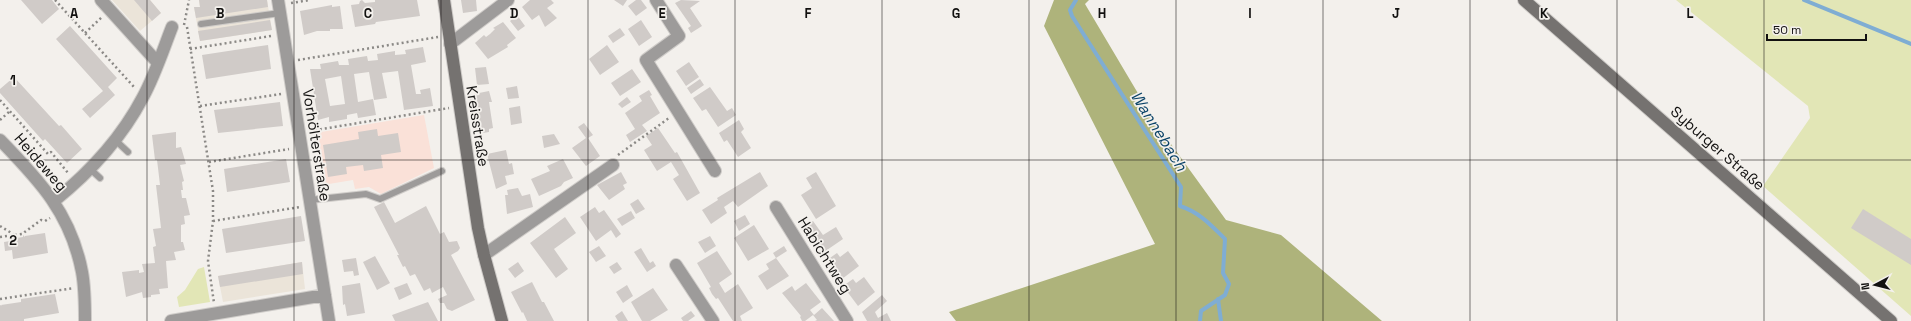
<svg xmlns="http://www.w3.org/2000/svg" width="1911" height="321" viewBox="0 0 1911 321" font-family="'Space Grotesk',sans-serif">
<style>
.built{fill:#ebe4d9}
.education{fill:#fae1d8}
.green{fill:#e2e6b6}
.forest{fill:#aeb37b}
.lines{fill:none;stroke-linecap:round;stroke-linejoin:round}
.stream{stroke:#7fadd3;stroke-width:4}
.building{fill:#d0cbc8;fill-rule:evenodd}
.lane-casing{stroke:#cfccc9;stroke-width:8}
.street-casing{stroke:#cfccc9;stroke-width:14}
.secondary-casing{stroke:#cfccc9;stroke-width:14}
.path{stroke:#8b8986;stroke-width:2.5;stroke-dasharray:2 3;stroke-linecap:butt}
.lane{stroke:#9d9b9a;stroke-width:6}
.street{stroke:#9d9b9a;stroke-width:12}
.secondary{stroke:#757270;stroke-width:12}
.grid{fill:none;stroke:#121110;stroke-width:1;stroke-opacity:0.55}
.labels{text-anchor:middle;dominant-baseline:central;stroke-width:3.5;stroke-linejoin:round;paint-order:stroke}
.street-label{font-size:15px;fill:#121110;stroke:#f3f0ec}
.water-label{font-size:16px;font-style:italic;fill:#0a4368;stroke:#f3f0ec}
.grid-label{font-size:13px;text-anchor:middle;font-weight:bold;fill:#121110;stroke:#f3f0ec;stroke-width:3.5;stroke-linejoin:round;paint-order:stroke}
</style>
<rect width="100%" height="100%" fill="#f3f0ec"/>
<!-- built -->
<path class="built" d="M112,0H150L161,13L140,31Z
M199,0H267L272,30L200,41L194,7H200Z
M302,262L305,289L223,302L218,276Z"/>
<!-- education -->
<path class="education" d="M424,115L434,168L381,194L369,187L355,189L353,180L323,185L315,133Z"/>
<!-- green -->
<path class="green" d="M1676,0H1911V316L1763,186L1810,118L1808,106Z
M204,267L210,302L179,307L177,297L185,290L198,269Z"/>
<!-- forest -->
<path class="forest" d="M1054,0H1089L1085,4L1155,122L1226,220L1281,235L1382,321H956L949,312L1155,244L1044,26Z"/>
<g class="lines">
<!-- stream -->
<path class="stream" d="M1076,0L1070,10L1072,16L1181,187L1180,206C1199,212 1211,225 1225,239L1223,273L1229,284L1225,295L1201,311L1200,321
M1804,0L1911,44
M1218,299L1221,321"/>
</g>
<!-- building -->
<path class="building" d="M21,0H52L59,9L42,24Z
M134,0H150L161,13L152,21Z
M199,0H267L268,7L196,18L194,7H200Z
M362,0L365,3L375,2V0H417L420,16L376,22L375,24L355,27L351,5L359,4L360,1Z
M461,0H476L477,11L463,13Z
M530,0H551L554,3L547,8L557,18L545,27L539,15L532,20L522,7Z
M614,0H627L623,6Z
M636,0H641L647,8L636,16L628,6Z
M681,0L700,1L690,8L702,26L691,33L688,28L691,26L675,3Z
M332,5V7L340,6L343,29H330V31H317L304,35L300,11Z
M517,15L525,26L518,31L510,21Z
M270,20L272,30L200,41L198,31Z
M641,20L652,37L639,46L628,29Z
M503,22L516,38L507,45L508,47L488,59L475,43L484,35L486,37L490,34L495,29L493,28Z
M70,26L117,78L108,87L115,95L90,118L82,109L103,91L56,39Z
M620,28L625,35L613,43L608,36Z
M268,45L271,69L206,79L202,55Z
M607,45L619,62L600,75L589,59Z
M423,47L426,62L411,65L416,94H421L420,90L430,88L433,106L404,110L398,71L382,73L387,98L374,100L369,72L354,74L358,102L373,99L376,115L358,118L357,113L347,115V119L329,122V117L318,120L310,69H321L320,64L338,61L339,65H349L348,59L367,56L368,61L378,60L377,54L395,51V55L406,54L405,50ZM341,76L345,104L330,106L325,79Z
M689,62L699,77L686,86L676,71Z
M486,67L489,84L477,85L475,68Z
M632,69L641,82L620,96L611,83Z
M14,77L59,126L61,125L82,149L67,163L45,139L43,141L0,93V89Z
M700,79L704,85L691,94L687,88Z
M517,86L519,98L508,99L506,88Z
M710,87L727,111L732,108L736,115L718,127L706,109L702,111L693,98Z
M649,90L652,95L650,96L660,113L642,125L647,131L630,142L626,135L635,129L625,113L642,101L639,96Z
M489,91L492,102H489L493,128L489,129V132L483,133L482,130L476,131L469,95Z
M627,97L631,102L622,108L618,104Z
M280,102L283,126L218,133L214,110Z
M520,106L522,123L511,125L509,108Z
M739,120L744,129L741,132L751,148L738,157L727,140L724,142L719,133Z
M584,123L593,135L588,138L600,156L586,166L572,148L586,138L578,127Z
M658,128L675,153L677,152L700,193L687,201L673,179L679,175L671,162L657,171L644,150L652,145L646,136Z
M377,129L378,136L398,133L401,152L381,155L383,168L364,171L363,165L346,167L347,174L328,177L323,145L359,139L358,132Z
M176,132V148L181,147L186,164L180,165L184,181L182,182L183,190H181L182,198H186L190,215L184,216L185,224L181,225V242H183L185,250L174,252L176,260L166,261L168,288L159,289L160,294L151,295V297L143,298L142,292L126,297L122,272L139,270V273L144,272L142,264L155,263L153,247L156,246L153,229L161,228L156,185H160L158,168L157,160H155L152,135Z
M554,134L560,144L544,148L542,136Z
M506,150L509,164L512,163L514,174L505,176L507,184L496,189L487,154Z
M286,159L290,182L227,192L224,169Z
M563,159L573,178L564,182L561,186L539,196L531,179L550,171L547,166Z
M621,172L627,183L623,185L625,189L609,200L597,185Z
M760,172L768,186L738,207L733,201L724,207L727,213L711,224L702,210L718,200L717,198Z
M816,172L836,206L816,219L801,195L812,188L806,178Z
M518,188L522,196L530,194L533,207L507,214L505,195H508L507,190Z
M638,199L645,209L636,214L630,204Z
M384,202L395,223L426,206L440,234L444,232L449,242L457,241L460,248L458,251L451,255L475,300L452,311L447,309L444,303H440L438,299L447,295L443,287L432,293L430,288L424,291L415,274L410,276L405,266L403,267L397,255H399L374,207Z
M595,207L599,213L604,210L621,234L616,238L611,230L596,241L580,217Z
M1863,209L1911,239V265L1851,228Z
M631,211L635,218L622,226L617,219Z
M745,215L750,224L739,231L734,221Z
M301,216L305,241L226,253L222,229Z
M565,217L576,233L554,249L568,269L556,278L530,243Z
M813,221L823,235L836,227L843,239L824,252L816,239L814,240L804,226Z
M754,225L769,249L748,261L734,238Z
M45,233L48,253L13,259L12,250L5,251L4,242L10,241V239L23,237V235L25,237V236Z
M710,236L716,246L705,253L698,242Z
M599,246L606,256L596,262L589,252Z
M784,246L787,251L776,258L773,253Z
M641,248L650,263L653,261L656,266L647,272L634,252Z
M717,251L732,274L719,283L725,293L738,284L753,308L740,316L742,321H733L718,298L716,299L712,294L709,288L711,287L697,263Z
M848,251L859,266L842,279L827,260L837,253L840,257Z
M375,256L390,283L377,290L363,262Z
M356,258L359,275L354,276L353,271L344,272L342,260Z
M776,258L789,276L767,290L758,276L769,269L766,264Z
M302,262L303,274L220,287L218,276Z
M518,262L524,271L515,278L508,269Z
M617,262L622,269L614,274L609,267Z
M864,277L875,292L858,306L843,286L853,279L856,283Z
M532,282L542,302H544L554,321H527L523,312L522,313L511,292Z
M360,283L365,313L347,316L345,304L343,305L342,286Z
M407,283L412,294L399,300L394,288Z
M806,283L821,302L810,310L814,315L822,308L834,321H815L817,320L813,315L805,321H802L800,317L801,316L782,293L792,286L795,291Z
M627,285L633,296L623,303L616,292Z
M653,288L668,310L650,321H642L631,302Z
M55,294L59,313L24,319V321H0V305L2,306L1,305L21,302V299Z
M882,295L887,301L875,312L878,318L887,313L891,321H867L862,312Z
M428,302L438,321H395L392,315Z
M622,311L628,321H618L615,316Z
M691,311L695,316L688,321H683L681,318Z"/>
<g class="lines">
<defs>
<path id="lane" d="M201,24L280,13
M114,139L128,152
M89,168L100,178
M310,200L366,194L380,199L442,171"/>
<path id="street" d="M101,0L158,63
M278,0L329,321
M656,0L679,36L646,60L715,171
M450,44L508,0
M0,140C40,181 71,214 82,272C85,288 85,305 85,321
M54,201C89,173 122,137 143,97C155,75 163,50 172,27
M776,207L847,321
M484,255L613,165
M676,265L713,321
M171,321L325,295"/>
<path id="secondary" d="M444,0L478,228L484,255L502,321
M1524,0L1891,321"/>
</defs>
<!-- lane casing -->
<use href="#lane" class="lane-casing"/>
<!-- street casing -->
<use href="#street" class="street-casing"/>
<!-- secondary casing -->
<use href="#secondary" class="secondary-casing"/>
<!-- path -->
<path class="path" d="M55,0L134,87
M291,3L310,0
M184,25L189,0
M187,27L213,191V221L208,261L214,303
M85,33L102,17
M190,49L271,36
M298,60L438,37
M0,100L48,154L51,152L68,173
M200,106L281,94
M0,120L10,111
M310,131L449,108
M618,155L669,118
M209,162L289,149
M213,221L300,207
M0,226L13,234
M0,237L22,234L41,220L45,221L50,218
M0,299L74,288"/>
<!-- lane -->
<use href="#lane" class="lane"/>
<!-- street -->
<use href="#street" class="street"/>
<!-- secondary -->
<use href="#secondary" class="secondary"/>
</g>
<!-- grid -->
<path class="grid" d="M147,0V321M294,0V321M441,0V321M588,0V321M735,0V321M882,0V321M1029,0V321M1176,0V321M1323,0V321M1470,0V321M1617,0V321M1764,0V321M0,160H1911"/>
<g class="labels">
<!-- street labels -->
<g class="street-label">
<text transform="translate(478 126) rotate(81)">Kreisstraße</text>
<text transform="translate(317 145) rotate(81)">Vorhölterstraße</text>
<text transform="translate(1718 148) rotate(41)">Syburger Straße</text>
<text transform="translate(41 162) rotate(49)">Heideweg</text>
<text transform="translate(825 255) rotate(58)">Habichtweg</text>
</g>
<!-- water labels -->
<g class="water-label">
<text transform="translate(1159 131) rotate(58)">Wannebach</text>
</g>
</g>
<g class="grid-label">
<text x="74" y="18">A</text>
<text x="220" y="18">B</text>
<text x="368" y="18">C</text>
<text x="514" y="18">D</text>
<text x="662" y="18">E</text>
<text x="808" y="18">F</text>
<text x="956" y="18">G</text>
<text x="1102" y="18">H</text>
<text x="1250" y="18">I</text>
<text x="1396" y="18">J</text>
<text x="1544" y="18">K</text>
<text x="1690" y="18">L</text>
<text x="13" y="85">1</text>
<text x="13" y="245">2</text>
</g>
<!-- north arrow -->
<g transform="translate(1875 285) rotate(263)" stroke="#f3f0ec" stroke-width="3" paint-order="stroke">
<path d="M0-3L7 15L0 10L-7 15Z" fill="#121110"/>
<text y="-6" font-size="11" font-weight="bold" text-anchor="middle" fill="#121110">N</text>
</g>
<!-- scale -->
<path d="M1767 34v6h99v-6" fill="none" stroke="#121110" stroke-width="2"/>
<text x="1773" y="34" font-size="12" fill="#121110" stroke="#f3f0ec" stroke-width="3" paint-order="stroke">50 m</text>
</svg>
